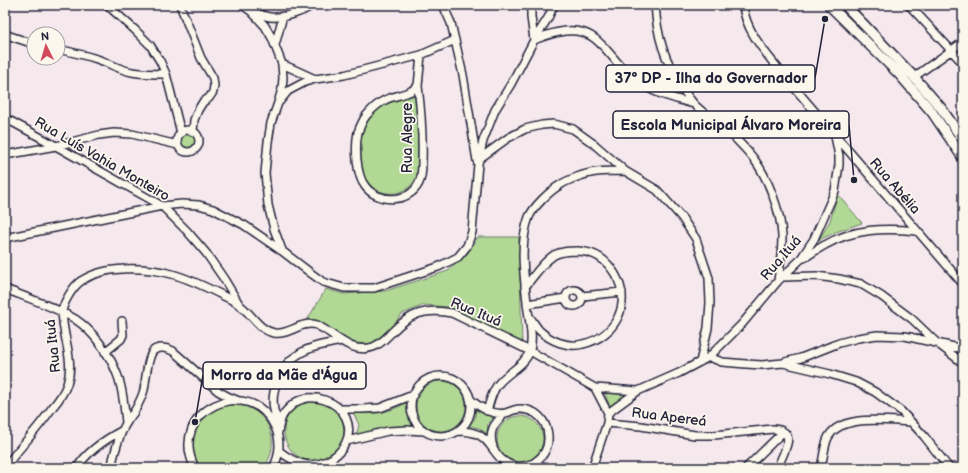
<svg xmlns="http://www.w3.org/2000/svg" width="968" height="473" viewBox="0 0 968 473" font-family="'Balsamiq Sans',sans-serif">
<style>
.green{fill:#b1d894;stroke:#6a7d68}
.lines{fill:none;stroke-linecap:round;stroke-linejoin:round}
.minor-casing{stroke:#22223b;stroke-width:10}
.major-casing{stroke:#22223b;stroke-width:12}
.minor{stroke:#fbf7ec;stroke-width:7}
.major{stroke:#fbf7ec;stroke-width:9}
.labels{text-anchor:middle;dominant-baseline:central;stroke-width:3.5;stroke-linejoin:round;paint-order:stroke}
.street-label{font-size:14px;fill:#22223b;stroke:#fbf7ec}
.leader{fill:none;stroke:#22223b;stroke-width:1.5}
.callout-dot{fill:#22223b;stroke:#fbf7ec;stroke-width:1.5}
.callout{fill:#fbf7ec;stroke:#22223b;stroke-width:1.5}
.callout-label{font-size:15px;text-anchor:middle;font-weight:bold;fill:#22223b}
</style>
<rect width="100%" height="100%" fill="#f6e9ee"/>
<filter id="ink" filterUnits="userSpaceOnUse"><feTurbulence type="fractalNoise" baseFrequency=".025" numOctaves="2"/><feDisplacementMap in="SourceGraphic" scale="8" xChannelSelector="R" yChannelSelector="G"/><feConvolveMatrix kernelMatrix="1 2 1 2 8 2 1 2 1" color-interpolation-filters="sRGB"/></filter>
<g filter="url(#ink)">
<!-- green -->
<path class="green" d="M410,95L416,97L417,101L418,176C414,182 410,188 403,191C389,197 371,191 363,178C359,171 360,164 360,156C360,132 362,118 384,103C391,99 402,97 410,95Z
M181 141a7 7 0 1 1 14 0a7 7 0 1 1-14 0Z
M838,194L862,223L836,232L819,240L830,221Z
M478,237H519L522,344L448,307L424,305L402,314L385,335L374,344L352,343L328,327L307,320L326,289L343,294L385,291L448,271L467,254Z
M416 406a25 25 0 1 1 50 0a25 25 0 1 1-50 0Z
M604,391L626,392L627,394L610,407Z
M284 431a30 30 0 1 1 60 0a30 30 0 1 1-60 0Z
M410,401L407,414L415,426L386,428L356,436L359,425L353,412C377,415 388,413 410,401Z
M224,405C231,405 238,404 245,406C272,416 280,445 264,468H201C188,450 191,426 209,412C213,409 219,407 224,405Z
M475,406L495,416L488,423L487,434L479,428L469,426L475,418Z
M497 439a23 23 0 1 1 46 0a23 23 0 1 1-46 0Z"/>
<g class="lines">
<defs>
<path id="minor" d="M107,5L134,29L150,45L160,61L166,74L181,133
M180,5L201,58L213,78L214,86L213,92L209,98L203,102L198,110L194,120L193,132
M242,5L251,11L265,26L272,38L282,64L283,78L282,89L278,103L271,123L268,142L265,173L268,205L274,229L282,250
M443,5L451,23L463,75L477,161
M531,5V17L534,40C542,37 551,33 560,32C594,25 604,49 624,70C628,74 633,78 638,81C654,94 674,98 694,104
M655,5C656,13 656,21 658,29C662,54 677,84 693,103C703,114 718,122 729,132C737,140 747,150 754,159C768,178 781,212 782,236C782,251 780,266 778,281
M743,5C745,30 765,52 780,71L963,284
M909,5L963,63
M252,11C257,13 264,16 270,17C285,18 300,13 313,5
M5,34L10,36L34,44
M275,45L283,16
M58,49C71,52 84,55 97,59C109,63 120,70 132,72C143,74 155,74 166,74
M282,64L315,79L344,75L421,55L455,40
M914,77L963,42
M418,86C421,111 423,137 422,162C422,169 422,177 419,183C409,204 377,203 365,186C356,175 355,146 358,132C360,127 363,120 366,116C371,110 379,103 385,100C393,96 403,95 411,91C414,89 416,87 418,86Z
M418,86L421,55
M279,102L288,91L305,82L315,79
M5,118L56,146L162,206L187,231L206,253L224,279L239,304
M177 141a11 11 0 1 1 22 0a11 11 0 1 1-22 0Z
M5,155L56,146L99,135L114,133L132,134L178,145
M479,159L508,138L525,129L542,125L554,124L573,129L594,144L625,171L657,190L682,218L696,239L709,278L710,303L708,328L700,362
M5,238L162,206L182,204L199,205L213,209L244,225L282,251L312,274L323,282L344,288H374L438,267L458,257L467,246L472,232L478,164L483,141L495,110L511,84L534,40L548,18L554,5
M804,258C811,254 817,249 825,245C854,228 885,228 917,231
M783,277L816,276L839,279L861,284L881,296L912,319L937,343L963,363
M525,287C534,276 542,263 554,255C562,251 570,251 578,251C595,252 606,259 615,274C633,304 615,337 583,344C568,348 551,341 540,331C536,327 533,321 529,316
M5,289C28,298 53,306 75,319C93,331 109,353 117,374C123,388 124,406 126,422
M566 298a8 8 0 1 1 16 0a8 8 0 1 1-16 0Z
M582,296L622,292
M527,304L566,298
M105,352L121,339L123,335L122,321
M709,357L722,362L746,364L762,365L783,363L830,374L856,382L875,392L901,411L924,436L949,468
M785,362L801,358L839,343L858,338L877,335L905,336L963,349
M411 406a30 30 0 1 1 60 0a30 30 0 1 1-60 0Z
M339,409H362L380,408L413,395
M487,411C490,402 492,390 499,383C508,372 526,365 530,350C534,335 528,317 527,302C524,275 519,244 529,217C534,206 550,191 560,185C569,179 587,173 597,172C606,171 616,171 625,171
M608,413L638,391
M607,423L641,426L695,435H714L773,429C801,431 781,454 778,468
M279,425C278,420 275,415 274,410C270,390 281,364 299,354C311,346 327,344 341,341
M458,431C465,431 473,432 479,435C494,443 495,462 515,466C519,467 523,466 527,465C530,464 533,464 535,462C553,451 552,424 535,413C529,410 521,408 514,410C511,411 509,412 506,413C492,416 479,407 470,399
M278,432C279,427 280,420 283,415C286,410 291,406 296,402C313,392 338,401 346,418C354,436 343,453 327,461C309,470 294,462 279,451
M347,441L388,431L407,430L424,431
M493,447C488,431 494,424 504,414
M5,467C20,447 38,429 52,408C58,401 64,393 67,384C74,364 65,342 63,322C63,319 62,316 62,313C62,307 66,300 69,295C72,290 75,285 81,281C105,265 145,267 172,274C190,279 206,287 222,295C227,298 233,300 238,304C251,312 258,330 274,333C288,336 302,320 317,325C319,326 320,327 322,328C338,337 352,354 373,347C381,344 386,338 392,332C410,313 426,308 452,313L530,351L595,388L638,391L679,373L709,357L742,324L778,281L800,260L814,239L835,191L839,165V156L835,136
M77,468C87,451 106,439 123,430
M112,468C112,458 121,430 127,422C129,418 132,415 134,412C138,405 142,397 144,390C146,379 147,359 153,351C158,346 167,348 173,351L218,391L229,397L239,401
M195,468C166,411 249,372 275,427C281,440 280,456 273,468
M592,468L607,423L608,413L595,388
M746,468L783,432
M821,468C823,459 824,449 827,440C837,413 888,421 911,422"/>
<path id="major" d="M829,5L900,75L932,112L963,158
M845,5L914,77L941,108L963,140"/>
</defs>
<!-- minor casing -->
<use href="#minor" class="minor-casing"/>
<!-- major casing -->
<use href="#major" class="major-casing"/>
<!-- minor -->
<use href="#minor" class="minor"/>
<!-- major -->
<use href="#major" class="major"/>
</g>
</g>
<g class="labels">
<!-- street labels -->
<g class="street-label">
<text transform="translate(407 138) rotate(-90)">Rua Alegre</text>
<text transform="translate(102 159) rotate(30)">Rua Luís Vahia Monteiro</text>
<text transform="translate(895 186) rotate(49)">Rua Abélia</text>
<text transform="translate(781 258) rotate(-49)">Rua Ituá</text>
<text transform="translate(476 312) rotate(23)">Rua Ituá</text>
<text transform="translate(53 346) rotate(-96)">Rua Ituá</text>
<text transform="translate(669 417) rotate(7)">Rua Apereá</text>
</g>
</g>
<!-- callouts -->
<path class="leader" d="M825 19L815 78M854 180L849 125M195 422L203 375"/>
<g class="callout-dot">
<circle cx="825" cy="19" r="4"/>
<circle cx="854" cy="180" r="4"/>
<circle cx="195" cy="422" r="4"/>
</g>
<g class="callout">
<rect x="606" y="65" width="209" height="27" rx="4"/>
<rect x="613" y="111" width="236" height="27" rx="4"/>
<rect x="203" y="362" width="163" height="27" rx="4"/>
</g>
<g class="callout-label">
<text x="711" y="83">37º DP - Ilha do Governador</text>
<text x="731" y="130">Escola Municipal Álvaro Moreira</text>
<text x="284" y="380">Morro da Mãe d'Água</text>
</g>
<!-- margin -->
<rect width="968" height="473" fill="none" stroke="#fbf7ec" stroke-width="20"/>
<rect x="10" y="10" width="948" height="453" fill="none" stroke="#22223b" stroke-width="1.5" filter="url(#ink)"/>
<!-- north arrow -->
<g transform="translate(46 46) rotate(355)"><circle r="19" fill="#fbf7ec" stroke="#a4a2a5"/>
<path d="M0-3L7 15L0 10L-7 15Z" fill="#d1495b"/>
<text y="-6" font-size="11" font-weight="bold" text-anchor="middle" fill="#22223b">N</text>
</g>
</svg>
